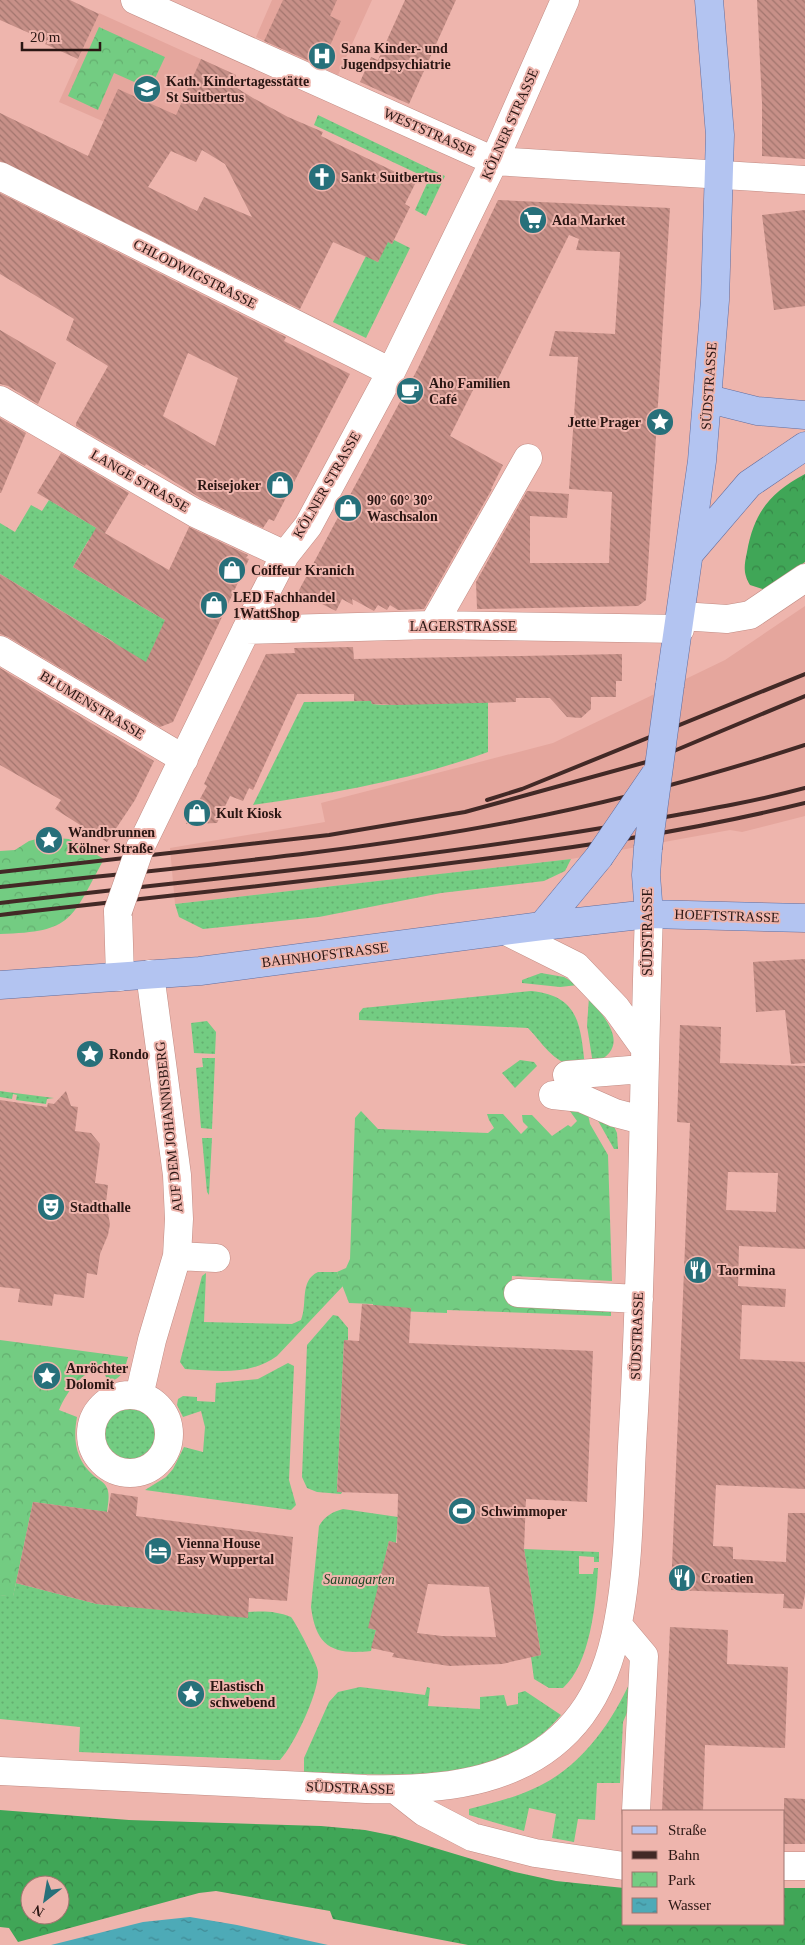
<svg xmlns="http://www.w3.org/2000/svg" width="805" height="1945" viewBox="0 0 805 1945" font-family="'Times New Roman',serif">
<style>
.built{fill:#e5a69d}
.grass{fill:url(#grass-dots)}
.forest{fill:url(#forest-crowns);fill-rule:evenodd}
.park{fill:url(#park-crowns)}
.water{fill:url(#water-ripples)}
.building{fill:url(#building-back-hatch);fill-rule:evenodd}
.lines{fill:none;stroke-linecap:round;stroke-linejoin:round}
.minor-casing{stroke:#c18b83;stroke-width:29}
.major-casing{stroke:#626d9d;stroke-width:29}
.minor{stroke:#fff;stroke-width:28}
.major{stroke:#b3c4f1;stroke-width:28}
.rail{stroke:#422926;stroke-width:4}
.minor-bridge-casing{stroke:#c18b83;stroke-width:29;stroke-linecap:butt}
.major-bridge-casing{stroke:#626d9d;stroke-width:29;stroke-linecap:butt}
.minor-bridge{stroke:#fff;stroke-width:28}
.major-bridge{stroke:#b3c4f1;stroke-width:28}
.labels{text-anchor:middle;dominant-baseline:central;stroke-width:4;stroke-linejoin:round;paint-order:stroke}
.poi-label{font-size:14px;font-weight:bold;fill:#2a1613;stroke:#eeb5ad;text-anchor:start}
.street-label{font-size:14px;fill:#2a1613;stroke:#eeb5ad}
.park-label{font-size:14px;font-style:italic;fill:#1f4726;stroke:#eeb5ad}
</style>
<defs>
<pattern id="grass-dots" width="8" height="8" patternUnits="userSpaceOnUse" patternTransform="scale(1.25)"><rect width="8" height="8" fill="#73cc82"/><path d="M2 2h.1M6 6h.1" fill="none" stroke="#64ae6f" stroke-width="1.8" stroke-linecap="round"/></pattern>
<pattern id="forest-crowns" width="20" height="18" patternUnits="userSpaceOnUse" patternTransform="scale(1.25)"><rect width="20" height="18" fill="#40a657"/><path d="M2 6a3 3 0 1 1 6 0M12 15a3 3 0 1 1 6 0" fill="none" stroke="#368647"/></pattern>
<pattern id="park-crowns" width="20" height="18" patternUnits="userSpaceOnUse" patternTransform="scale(1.25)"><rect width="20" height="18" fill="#73cc82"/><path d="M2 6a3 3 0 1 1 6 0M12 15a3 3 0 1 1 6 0" fill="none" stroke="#64ae6f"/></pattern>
<pattern id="water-ripples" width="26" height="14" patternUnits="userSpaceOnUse" patternTransform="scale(1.25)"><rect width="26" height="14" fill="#4daab7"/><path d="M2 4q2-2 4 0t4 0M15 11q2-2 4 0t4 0" fill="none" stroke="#408994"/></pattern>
<pattern id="building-back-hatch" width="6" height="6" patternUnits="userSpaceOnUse" patternTransform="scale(1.25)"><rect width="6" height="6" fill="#c79088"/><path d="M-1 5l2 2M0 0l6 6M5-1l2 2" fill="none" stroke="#a2756e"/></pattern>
</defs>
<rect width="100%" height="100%" fill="#eeb5ad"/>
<!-- built -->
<path class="built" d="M272,0H372L338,75L256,37Z
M99,13L236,75L196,162L59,102Z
M805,606V816L742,832L730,830L571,859L175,904L170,848L325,822L321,803L553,743L725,660Z"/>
<!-- grass -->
<path class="grass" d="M318,115L445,176L426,216L415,210L429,179L314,125Z
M394,240L410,248L366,338L333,322L366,256L378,262L387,241L392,244Z
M49,500L105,533L88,541L73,567L165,620L152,678L112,641L97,632L94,638L83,631L85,625L0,574V523L15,532L31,505L42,511Z
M488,699V752C412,780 334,793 253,805L304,702L371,701L372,704L383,705Z
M571,859L565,871L544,881L441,893L319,917L203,929L179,917L175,904Z
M541,973L564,977L578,985L560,987L522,983V980Z
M531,991C580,996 580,1025 585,1066C556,1068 546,1047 528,1028L359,1020V1013L363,1008Z
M589,997C607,1021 632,1047 593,1064L587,1026Z
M207,1021L216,1032L215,1054L194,1053L191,1023Z
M202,1058H215L212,1129L201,1128L196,1068L203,1067Z
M520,1060L534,1062L537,1066L515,1088L502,1073Z
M0,1091L7,1092L54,1098L47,1099L46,1104L16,1100L17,1095L13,1094L12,1099L0,1097Z
M597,1119L612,1122L617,1133L618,1149H614Z
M202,1138H212L209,1195L207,1192Z
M318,1272H337L343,1286L277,1356C249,1376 217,1371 185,1369L180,1362L202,1276L206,1273L204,1322L292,1324L301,1320C308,1303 299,1281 318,1272Z
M333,1315L338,1316L348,1328V1340L344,1341L337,1491L342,1492L341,1494L317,1492L307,1488L302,1477L307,1345Z
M288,1363L294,1366L289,1480L296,1505L291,1510L145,1490L166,1477L173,1469L184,1447L203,1452L205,1427L201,1411L183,1417L177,1405L178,1399L183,1396L197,1397V1401L215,1402L216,1383L258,1379Z
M103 1434a27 27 0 1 1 54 0a27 27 0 1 1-54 0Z
M343,1509L398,1517L396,1543L389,1541L369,1628L376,1630L371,1651C333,1655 316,1647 311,1607L319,1526C325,1516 332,1512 343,1509Z
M524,1549L599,1552V1562H594V1557L579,1556V1574H593L594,1568H598C596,1604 590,1664 563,1688H549L534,1679L531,1657L541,1655Z
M16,1583L97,1604L247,1617L248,1612C264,1611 276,1611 291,1617C296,1623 318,1665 318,1672C319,1693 294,1745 280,1760H274L79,1752L80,1727L0,1719V1595L13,1596Z
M635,1671V1694L623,1722L620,1783H597L595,1820L578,1819L574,1842L552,1838L556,1814L529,1808L524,1831L469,1815V1809C492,1803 514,1798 535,1788C584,1766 615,1718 635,1671Z
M360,1687L425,1695L427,1687L430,1688L428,1706L480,1709V1697L504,1695L507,1706L518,1704V1693L525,1691L561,1715C500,1789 389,1774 304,1772V1758L329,1702L338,1692Z"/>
<!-- forest -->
<path class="forest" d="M805,474V562L766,590L750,585C743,573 744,566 747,552C754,512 770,493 805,474Z
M0,1810L129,1820L321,1826L365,1830L395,1836L515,1872L556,1881L624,1888V1924H784V1888H805V1945H468L333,1919L330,1911L216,1891L199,1893L18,1942L9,1928L0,1927ZM30,1885H60V1915H30Z"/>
<!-- park -->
<path class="park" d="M99,27L165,57L150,89L114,73L98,110L68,96Z
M44,837L69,839L104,859C71,919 74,932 0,934V851L15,850L29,841Z
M567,1107L587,1109L590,1124L608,1155L612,1281L512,1276L510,1305L611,1309V1316L447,1310V1313L373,1310V1304L349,1303L337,1272L346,1268L350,1259L355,1118L361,1111L378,1129L488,1133L494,1128L489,1120L487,1114H503L521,1134L528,1127L523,1122L522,1115H532L552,1136L568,1125L571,1127L577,1121Z
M0,1340L128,1357C124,1371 123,1378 108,1382L101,1365C80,1376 68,1389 59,1410L77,1417C73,1439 75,1459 93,1475C97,1479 105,1482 107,1488C110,1495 108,1504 107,1512L33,1502L13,1597L0,1595Z"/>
<!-- water -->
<path class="water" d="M190,1917L237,1925L328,1945H51L143,1922Z"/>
<!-- building -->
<path class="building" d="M0,0H70L99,14L78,59L45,44L47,41L0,20Z
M283,0H337L330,16L341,21L321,66L264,41Z
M405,0H456L409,104L360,82L371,57L378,60Z
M757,0H805V159L762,156V103Z
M201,59L236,75L232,85L253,98L288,117L323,132L321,136L416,182L405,204L410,207L392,244L388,242L378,262L333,242L300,309L0,161V113L88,156L118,89L176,115ZM202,150L225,164L252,217L204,197L197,211L148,187L171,151L196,162Z
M0,193L286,337L284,341L350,374L274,521L269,519L263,528L202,499L146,464L145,466L76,426V423L108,366L66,340L74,319L0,274ZM188,353L238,378L215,446L163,416Z
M498,200L670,208L646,600L638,606L477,609L476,582L527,491L569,494L567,518L530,516V563H609L612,492L569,489L578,357L549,356L555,331L615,334L620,252L576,250L579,239L569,235L493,389L477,382L450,436L503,465L491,489H492L424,609L398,610L390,605L387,610L378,605L374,611L352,599L353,605L342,599L336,611L298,592L417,370Z
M805,210V306L774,310L762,215Z
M0,330L56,363L38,404L8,386L0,384Z
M0,418L26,433L1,493H0Z
M61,453L129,493L105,533L37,493Z
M189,527L248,555L246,558L249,559L173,722L160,727L8,637L0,634V574L146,662L165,620L73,567L96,528L169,570Z
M353,647L354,659L622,654V681H616V697H591V709L581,718L567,717L550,698H516V702L396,705L372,704L371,701H354V694H297L253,790L249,788L243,801L230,796L217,823L186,824L207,786L204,784L266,654L295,653L294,648Z
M0,668L154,761L135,800L107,842L55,809L61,800L0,765Z
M805,959V1063L791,1064L785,1010L756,1012L753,962Z
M680,1025L721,1027L720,1063L805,1066V1249L739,1246L738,1286L786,1289L785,1307L742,1305L740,1359L805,1362V1489L716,1485L713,1546L733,1547V1559L786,1562L788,1513H805V1594L802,1609L783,1608L784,1594L671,1590L690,1123L677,1122ZM728,1172L778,1173L776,1212L726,1210Z
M66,1091L71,1106L78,1107L75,1131L91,1133L100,1144L95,1183L108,1185L106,1203L110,1224L108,1235L100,1254L97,1275L87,1273L84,1298L54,1294L52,1306L18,1302L20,1289L0,1287V1100L47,1107L48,1103L54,1104Z
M362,1304L411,1308L409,1343L593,1351L587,1502L526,1499L524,1549L541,1655L502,1664L449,1666L392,1657L394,1653L371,1648L376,1630L368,1628L389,1541L397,1543L398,1494L337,1492L344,1340L359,1341ZM428,1584L489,1587L496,1637L442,1636L417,1633Z
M111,1493L138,1497L136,1516L293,1537L287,1601L249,1598L248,1618L97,1604L16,1583L33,1502L108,1512Z
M670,1627L728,1630L727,1664L788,1667L785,1748L705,1745L703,1811H662Z
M784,1798L805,1799V1844H784Z"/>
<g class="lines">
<defs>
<path id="minor" d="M135,0L494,161L805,180
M0,176L391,372
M0,400L195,513L285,555
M681,616L727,619L750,615L805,578
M433,625L528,458
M246,630L433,625L680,629
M0,650L184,759
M140,848L246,630L285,555L308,526L391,372L494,161L565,0
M118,911L120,977
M506,931L576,966L616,1008L644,1047
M567,1075L643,1069
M553,1095L581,1098L615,1113L642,1120
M177,1256L216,1258
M518,1293L639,1299
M91 1434a39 39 0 1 1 78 0a39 39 0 1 1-78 0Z
M139,1396L152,1340L177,1256L179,1219L177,1175L150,974
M618,1625L644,1656L636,1811
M0,1771L366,1789C443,1791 530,1783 581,1715C601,1688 612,1656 618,1623C630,1561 629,1493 633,1429C643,1258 643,1086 649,914
M396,1790L424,1812L472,1837L535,1853L624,1866
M784,1866H805"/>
<path id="major" d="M709,399L757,411L805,415
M689,554L749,484L805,446
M670,685L702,461L715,300L720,135L709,0
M648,848L646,875L649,914
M542,926L599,857
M0,985L200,971L542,926L649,914L805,918"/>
</defs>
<!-- minor casing -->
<use href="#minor" class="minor-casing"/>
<!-- major casing -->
<use href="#major" class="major-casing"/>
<!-- minor -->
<use href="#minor" class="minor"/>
<!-- major -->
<use href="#major" class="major"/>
<!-- rail -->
<path class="rail" d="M487,800L522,789L805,674
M0,872L329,835L465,812L650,761L805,696
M0,887C171,868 345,854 515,821C613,802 710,776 805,745
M0,903C212,878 426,859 637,822C693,812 749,803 805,788
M0,915C153,897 306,882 459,862C575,848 691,831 805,803"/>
<defs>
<path id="minor-bridge" d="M118,911L140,848"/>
<path id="major-bridge" d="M648,848L670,685
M599,857L655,775"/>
</defs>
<!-- minor-bridge casing -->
<use href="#minor-bridge" class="minor-bridge-casing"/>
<!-- major-bridge casing -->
<use href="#major-bridge" class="major-bridge-casing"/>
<!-- minor-bridge -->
<use href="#minor-bridge" class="minor-bridge"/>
<!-- major-bridge -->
<use href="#major-bridge" class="major-bridge"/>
</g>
<!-- icons -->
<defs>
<symbol id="hospital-disc" viewBox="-11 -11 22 22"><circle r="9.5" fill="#27707a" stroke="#eeb5ad"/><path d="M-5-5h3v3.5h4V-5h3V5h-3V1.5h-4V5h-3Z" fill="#fff"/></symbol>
<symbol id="school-disc" viewBox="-11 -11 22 22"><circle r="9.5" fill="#27707a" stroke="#eeb5ad"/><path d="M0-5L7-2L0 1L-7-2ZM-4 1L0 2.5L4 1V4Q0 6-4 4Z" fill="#fff"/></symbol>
<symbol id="church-disc" viewBox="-11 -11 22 22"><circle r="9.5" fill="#27707a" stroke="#eeb5ad"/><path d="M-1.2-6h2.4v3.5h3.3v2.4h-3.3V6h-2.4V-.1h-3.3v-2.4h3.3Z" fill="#fff"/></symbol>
<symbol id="supermarket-disc" viewBox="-11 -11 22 22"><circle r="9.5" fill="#27707a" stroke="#eeb5ad"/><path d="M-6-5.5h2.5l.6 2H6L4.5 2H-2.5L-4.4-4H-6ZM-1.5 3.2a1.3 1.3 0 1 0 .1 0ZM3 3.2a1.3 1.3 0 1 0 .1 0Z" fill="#fff"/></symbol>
<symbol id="cafe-disc" viewBox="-11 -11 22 22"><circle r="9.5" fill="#27707a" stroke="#eeb5ad"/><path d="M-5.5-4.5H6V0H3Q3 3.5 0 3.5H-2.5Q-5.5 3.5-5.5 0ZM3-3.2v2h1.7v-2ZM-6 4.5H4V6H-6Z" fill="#fff"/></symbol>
<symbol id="sight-disc" viewBox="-11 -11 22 22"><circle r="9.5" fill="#27707a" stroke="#eeb5ad"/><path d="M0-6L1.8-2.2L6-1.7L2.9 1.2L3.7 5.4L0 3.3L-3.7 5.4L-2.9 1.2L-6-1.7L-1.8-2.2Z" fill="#fff"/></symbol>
<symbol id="shop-disc" viewBox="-11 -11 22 22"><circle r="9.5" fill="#27707a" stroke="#eeb5ad"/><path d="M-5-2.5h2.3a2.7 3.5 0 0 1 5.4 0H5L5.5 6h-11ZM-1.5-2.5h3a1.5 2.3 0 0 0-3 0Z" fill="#fff"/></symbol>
<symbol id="theatre-disc" viewBox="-11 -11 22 22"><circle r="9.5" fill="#27707a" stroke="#eeb5ad"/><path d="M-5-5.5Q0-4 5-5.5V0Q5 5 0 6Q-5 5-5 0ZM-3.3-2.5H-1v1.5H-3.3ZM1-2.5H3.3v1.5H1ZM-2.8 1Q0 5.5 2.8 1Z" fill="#fff"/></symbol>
<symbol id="restaurant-disc" viewBox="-11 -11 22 22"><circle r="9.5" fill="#27707a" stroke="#eeb5ad"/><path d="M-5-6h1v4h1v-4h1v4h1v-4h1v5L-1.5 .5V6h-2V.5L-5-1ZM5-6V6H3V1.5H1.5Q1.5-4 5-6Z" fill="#fff"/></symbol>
<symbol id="stadium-disc" viewBox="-11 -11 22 22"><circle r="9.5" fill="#27707a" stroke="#eeb5ad"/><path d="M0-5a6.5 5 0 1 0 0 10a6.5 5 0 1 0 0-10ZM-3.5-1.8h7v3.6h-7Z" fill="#fff"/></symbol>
<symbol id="hotel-disc" viewBox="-11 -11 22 22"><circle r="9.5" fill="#27707a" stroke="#eeb5ad"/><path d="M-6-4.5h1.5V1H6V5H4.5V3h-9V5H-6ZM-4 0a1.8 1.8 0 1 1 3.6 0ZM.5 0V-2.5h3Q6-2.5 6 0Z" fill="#fff"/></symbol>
</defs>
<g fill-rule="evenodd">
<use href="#hospital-disc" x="306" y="40" width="32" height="32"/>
<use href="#school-disc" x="131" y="73" width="32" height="32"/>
<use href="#church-disc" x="306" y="161" width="32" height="32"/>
<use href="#supermarket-disc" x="517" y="204" width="32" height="32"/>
<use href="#cafe-disc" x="394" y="375" width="32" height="32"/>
<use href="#sight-disc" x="644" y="406" width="32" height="32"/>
<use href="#shop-disc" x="264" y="469" width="32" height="32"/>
<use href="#shop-disc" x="332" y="492" width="32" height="32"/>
<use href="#shop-disc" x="216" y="554" width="32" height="32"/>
<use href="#shop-disc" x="198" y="589" width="32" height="32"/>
<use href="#shop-disc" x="181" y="797" width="32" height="32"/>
<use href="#sight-disc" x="33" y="824" width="32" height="32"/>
<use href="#sight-disc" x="74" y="1038" width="32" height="32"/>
<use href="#theatre-disc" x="35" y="1191" width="32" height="32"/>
<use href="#restaurant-disc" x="682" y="1254" width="32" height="32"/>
<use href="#sight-disc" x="31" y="1360" width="32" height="32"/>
<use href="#stadium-disc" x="446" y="1495" width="32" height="32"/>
<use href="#hotel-disc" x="142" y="1535" width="32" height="32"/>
<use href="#restaurant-disc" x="666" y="1562" width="32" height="32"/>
<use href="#sight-disc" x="175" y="1678" width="32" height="32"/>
</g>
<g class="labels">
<!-- poi labels -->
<g class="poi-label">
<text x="341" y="48">Sana Kinder- und<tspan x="341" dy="16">Jugendpsychiatrie</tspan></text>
<text x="166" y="81">Kath. Kindertagesstätte<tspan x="166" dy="16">St Suitbertus</tspan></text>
<text x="341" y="177">Sankt Suitbertus</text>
<text x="552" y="220">Ada Market</text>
<text x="429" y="383">Aho Familien<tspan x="429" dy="16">Café</tspan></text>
<text x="641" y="422" text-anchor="end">Jette Prager</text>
<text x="261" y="485" text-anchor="end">Reisejoker</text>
<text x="367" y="500">90° 60° 30°<tspan x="367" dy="16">Waschsalon</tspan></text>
<text x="251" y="570">Coiffeur Kranich</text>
<text x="233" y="597">LED Fachhandel<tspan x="233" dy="16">1WattShop</tspan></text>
<text x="216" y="813">Kult Kiosk</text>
<text x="68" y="832">Wandbrunnen<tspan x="68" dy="16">Kölner Straße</tspan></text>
<text x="109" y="1054">Rondo</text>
<text x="70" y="1207">Stadthalle</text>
<text x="717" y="1270">Taormina</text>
<text x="66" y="1368">Anröchter<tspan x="66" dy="16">Dolomit</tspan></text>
<text x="481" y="1511">Schwimmoper</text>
<text x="177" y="1543">Vienna House<tspan x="177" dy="16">Easy Wuppertal</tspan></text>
<text x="701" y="1578">Croatien</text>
<text x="210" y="1686">Elastisch<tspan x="210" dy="16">schwebend</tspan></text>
</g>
<!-- street labels -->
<g class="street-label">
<text transform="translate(510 124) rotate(-66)">KÖLNER STRASSE</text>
<text transform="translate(429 132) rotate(24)">WESTSTRASSE</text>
<text transform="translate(195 274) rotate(27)">CHLODWIGSTRASSE</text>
<text transform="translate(709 386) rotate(-86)">SÜDSTRASSE</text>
<text transform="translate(140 481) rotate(30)">LANGE STRASSE</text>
<text transform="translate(327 485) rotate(-60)">KÖLNER STRASSE</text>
<text x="463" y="626">LAGERSTRASSE</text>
<text transform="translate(92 705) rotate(31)">BLUMENSTRASSE</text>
<text transform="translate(727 916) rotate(2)">HOEFTSTRASSE</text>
<text transform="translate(647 932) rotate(-90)">SÜDSTRASSE</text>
<text transform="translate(325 955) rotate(-7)">BAHNHOFSTRASSE</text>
<text transform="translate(169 1127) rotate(-96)">AUF DEM JOHANNISBERG</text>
<text transform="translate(637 1336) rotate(-88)">SÜDSTRASSE</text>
<text transform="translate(350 1788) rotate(2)">SÜDSTRASSE</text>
</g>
<!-- park labels -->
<g class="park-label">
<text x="359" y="1579">Saunagarten</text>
</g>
</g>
<!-- legend -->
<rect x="622" y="1810" width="162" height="115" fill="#eeb5ad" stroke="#a0756f"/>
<rect x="632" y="1826" width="25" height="8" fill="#b3c4f1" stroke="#a0756f"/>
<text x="668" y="1835" font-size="15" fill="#2a1613">Straße</text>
<rect x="632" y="1851" width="25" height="8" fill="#422926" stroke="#a0756f"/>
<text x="668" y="1860" font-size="15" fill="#2a1613">Bahn</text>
<rect x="632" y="1872" width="25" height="15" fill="url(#park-crowns)" stroke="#a0756f"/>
<text x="668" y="1885" font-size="15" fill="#2a1613">Park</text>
<rect x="632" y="1898" width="25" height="15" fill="url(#water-ripples)" stroke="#a0756f"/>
<text x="668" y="1910" font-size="15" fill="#2a1613">Wasser</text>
<!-- north arrow -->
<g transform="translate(45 1900) rotate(211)"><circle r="24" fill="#eeb5ad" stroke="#a0756f"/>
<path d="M0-4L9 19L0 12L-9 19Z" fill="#27707a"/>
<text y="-8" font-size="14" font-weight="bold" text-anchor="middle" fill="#2a1613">N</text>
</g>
<!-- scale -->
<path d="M22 42v8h78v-8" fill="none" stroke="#2a1613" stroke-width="2.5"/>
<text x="30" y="42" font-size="15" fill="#2a1613" stroke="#eeb5ad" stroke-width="4" paint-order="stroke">20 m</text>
</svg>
